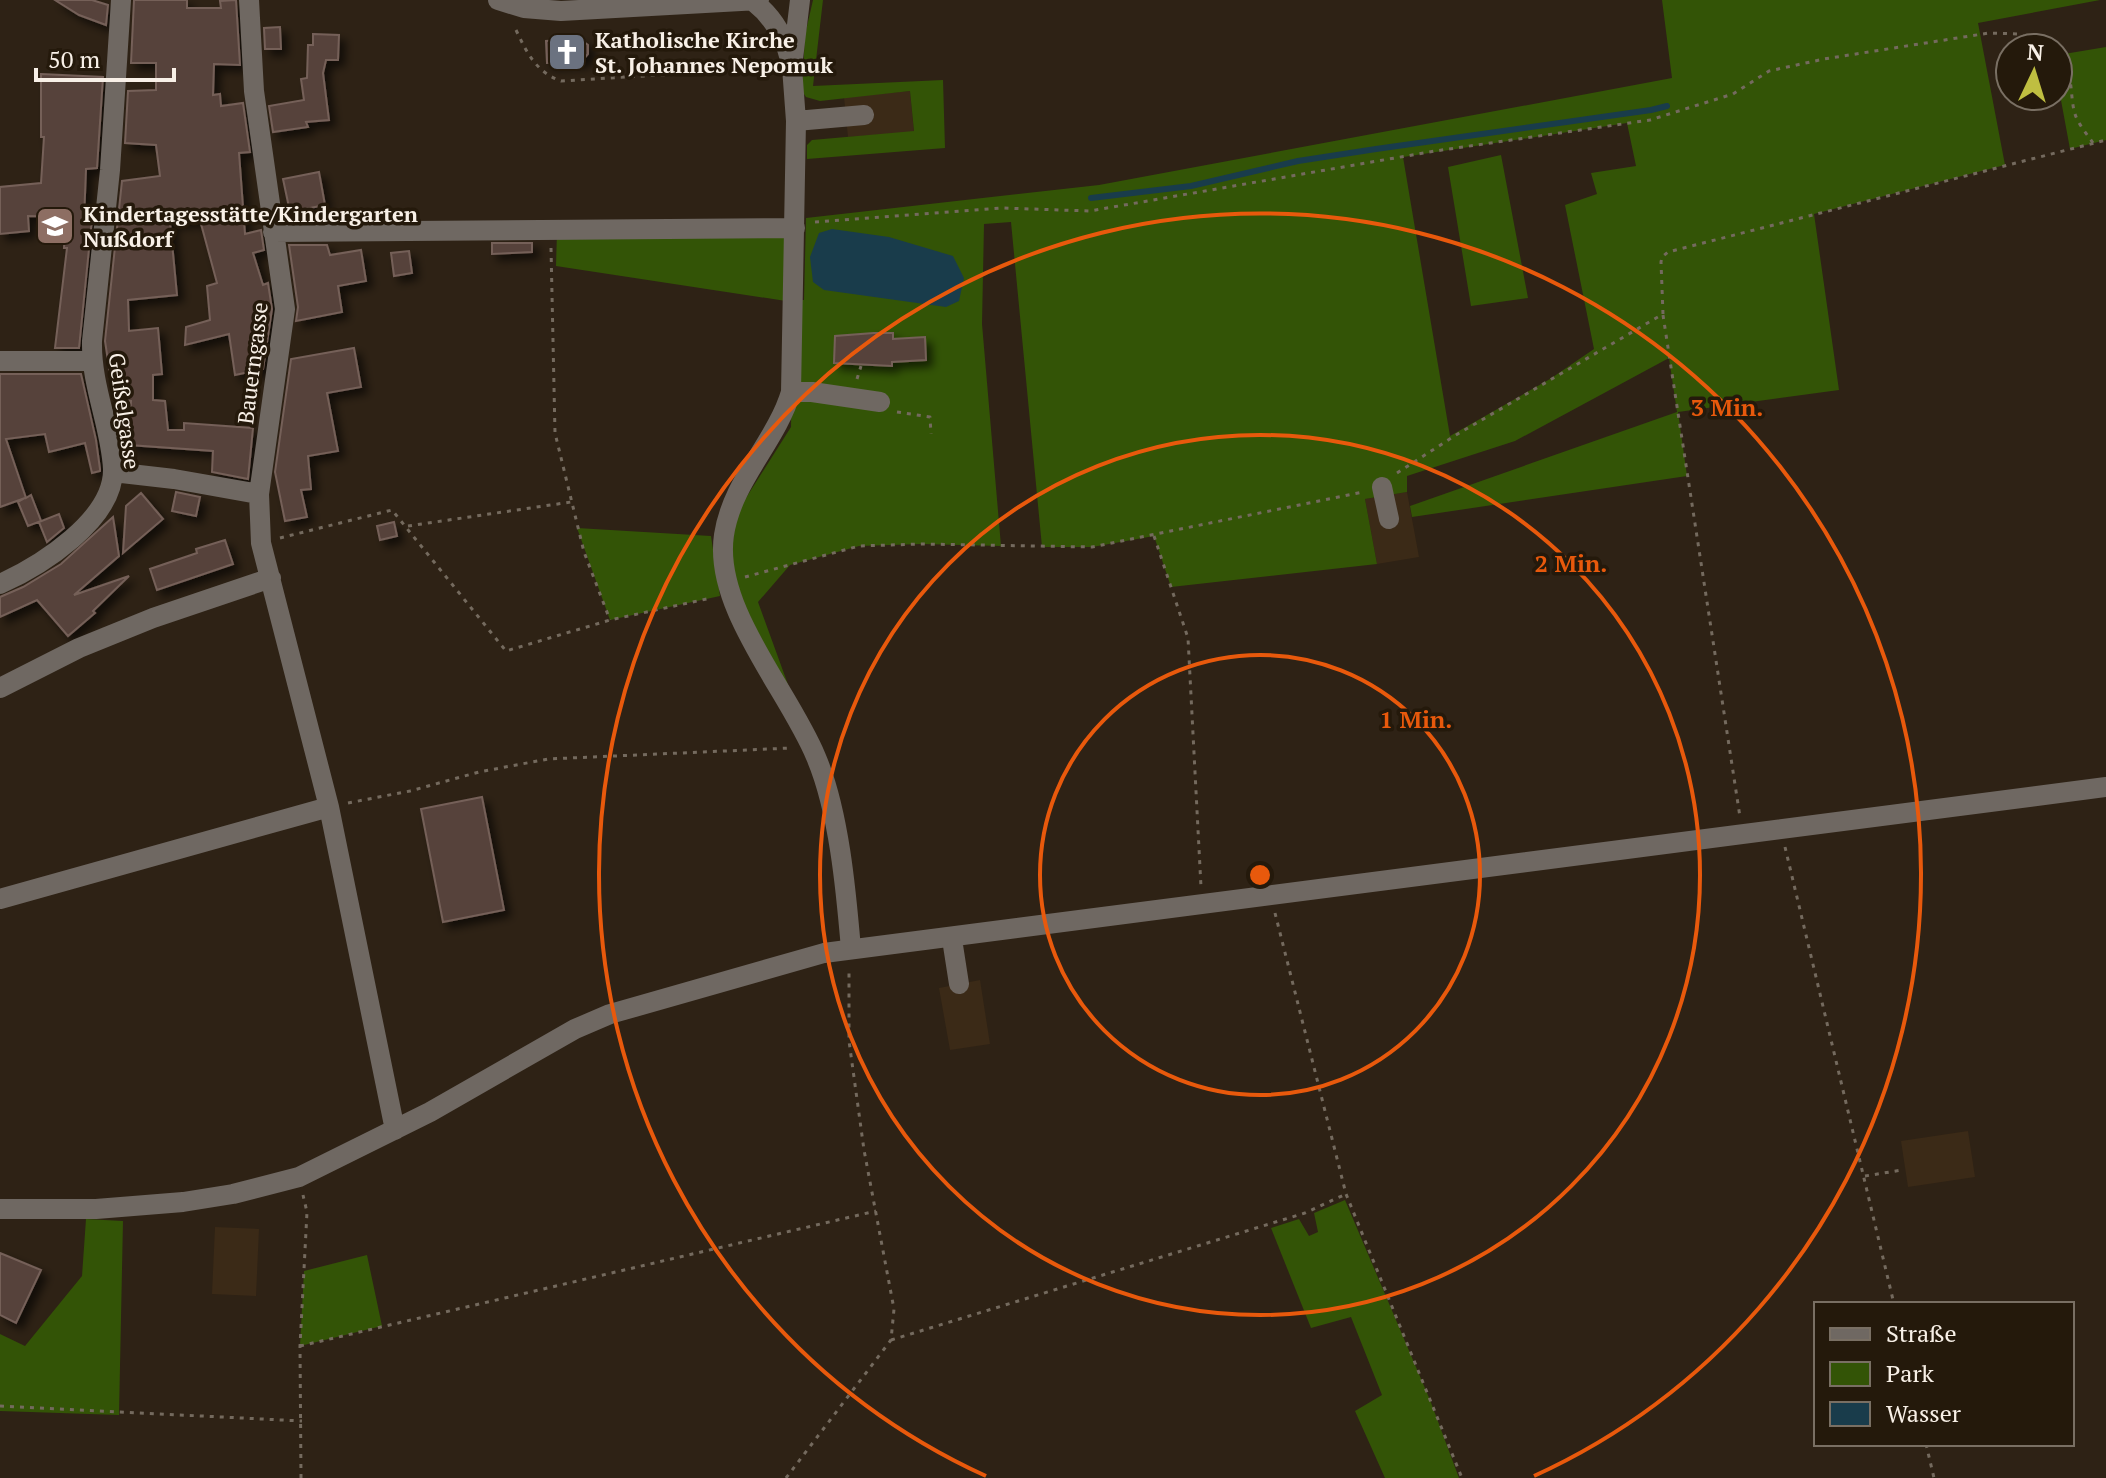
<svg xmlns="http://www.w3.org/2000/svg" width="2106" height="1478" viewBox="0 0 2106 1478" font-family="'PT Serif',serif">
<style>
.built{fill:#3b2a17}
.green{fill:#335406;fill-rule:evenodd}
.water{fill:#193c4b}
.lines{fill:none;stroke-linecap:round;stroke-linejoin:round}
.stream{stroke:#193c4b;stroke-width:6}
.building{fill:#56423b;stroke:#756059;stroke-width:2;filter:url(#shadow)}
.path{stroke:#746a5e;stroke-width:3;stroke-dasharray:4 6;stroke-linecap:butt}
.minor{stroke:#6f6862;stroke-width:20}
.ring{fill:none;stroke:#e8590c;stroke-width:4}
.labels{text-anchor:middle;dominant-baseline:central;stroke-width:7;stroke-linejoin:round;paint-order:stroke}
.poi-label{font-size:22px;font-weight:bold;fill:#f8f0e7;stroke:#24190b;text-anchor:start}
.street-label{font-size:22px;fill:#f8f0e7;stroke:#24190b}
.centre{fill:#e8590c;stroke:#24190b;stroke-width:4}
.ring-label{font-size:24px;text-anchor:middle;font-weight:bold;fill:#e8590c;stroke:#24190b;stroke-width:7;stroke-linejoin:round;paint-order:stroke}
</style>
<defs>
<filter id="shadow"><feDropShadow dx="6" dy="6" stdDeviation="4" flood-color="#0009"/></filter>
</defs>
<rect width="100%" height="100%" fill="#2e2215"/>
<!-- built -->
<path class="built" d="M910,91L914,132L848,137L844,97Z
M1407,492L1419,557L1377,564L1365,499Z
M980,980L990,1044L950,1050L939,988Z
M1968,1131L1975,1177L1908,1187L1901,1141Z
M215,1227L259,1229L256,1296L212,1294Z"/>
<!-- green -->
<path class="green" d="M813,0H823L813,86L943,80L945,148L807,159V145L812,140L914,131L910,91L820,101L806,97L802,91L805,35Z
M1662,0H2100L1978,23L2005,165L1814,214L1839,390L1678,412L1687,476L1412,517L1410,506L1677,412L1669,358L1515,441L1407,476V492L1365,499L1377,564L1171,587L1154,536L1092,547H1042L1011,222L984,224L982,324L1001,546L922,544L859,546L790,565L758,602L790,690L753,624L737,590L731,555L737,512L791,427L793,299L804,300L806,218L1099,185L1672,78ZM1627,123L1636,166L1591,173L1597,194L1565,205L1594,349L1550,379L1450,436L1403,157Z
M2106,47V140L2070,149L2058,84V55Z
M1501,155L1528,298L1471,306L1448,167Z
M557,231H790L786,301L556,266Z
M577,528L711,536L720,596L610,620Z
M1345,1200L1430,1400L1459,1478H1385L1355,1411L1382,1395L1351,1317L1311,1328L1271,1228L1299,1219L1309,1236L1318,1232L1314,1213Z
M86,1219L123,1221L119,1415L0,1411V1334L25,1346L82,1276Z
M367,1255L382,1326L300,1346L304,1271Z"/>
<!-- water -->
<path class="water" d="M832,229L889,237L953,256L964,278L959,301L946,307L824,290L813,282L810,257L819,233Z"/>
<g class="lines">
<!-- stream -->
<path class="stream" d="M1091,198L1191,186L1298,161L1376,149L1651,110L1667,106"/>
</g>
<!-- building -->
<path class="building" d="M55,0H92L108,5L106,25L79,15Z
M134,0H187V8H221L220,1L236,0L240,65L214,64L213,95L220,94L221,106L243,103L250,152L239,153L245,234L261,230L264,250L253,253L263,285L268,283L272,309L263,369L235,375L229,334L185,345L186,327L210,320L207,286L217,283L200,220L170,222L177,295L128,300L129,331L158,328L162,374L153,375V400L165,401L168,430H184V423L253,428L248,479L212,472L213,451L129,445L131,401H114L105,341L122,181L160,176L156,145L125,143L128,91L156,90V63H131Z
M280,27L281,49H265L264,28Z
M313,34L339,35L338,60H326L323,73L329,120L306,122L308,127L273,132L269,106L304,100L301,79L307,78L308,45H313Z
M580,39L588,45V54L582,61L547,63L546,41Z
M41,74L103,77L97,168L86,169L84,220L92,219L79,348H55L67,248H64L66,217L28,216L29,231L0,234V187L41,183L44,137H41Z
M319,172L325,205L290,212L283,179Z
M492,243H532V252L492,254Z
M289,245H327L330,255L361,250L366,281L338,286L342,312L296,321L298,307Z
M409,251L412,273L394,276L391,253Z
M874,333H893V339L925,337L926,360L892,362V366L834,363L835,336Z
M354,348L361,387L327,393L338,451L308,456L311,489L301,490L307,517L285,521L275,472L291,359Z
M0,374H81L96,440L100,469V471L92,473L85,443L49,452L45,434L6,439L26,498L31,495L41,521L28,526L18,502L25,498L0,507Z
M176,492L200,497L196,516L172,511Z
M141,493L163,519L123,553L126,506Z
M59,514L64,528L47,542L39,522Z
M113,517L119,556L74,595L129,576L93,611L95,613L68,636L37,600L0,617V597L23,587L61,564Z
M394,522L397,536L380,540L377,526Z
M225,540L233,564L157,590L150,569L197,553L196,549Z
M482,797L504,910L443,922L421,809Z
M0,1253L41,1270L16,1323L0,1315Z"/>
<g class="lines">
<!-- path -->
<path class="path" d="M516,30C527,53 536,72 561,81L774,68
M2058,58C2075,72 2069,95 2075,114C2078,124 2087,134 2093,143
M815,222L1002,208L1090,211L1435,151L1650,120L1733,94L1769,71L1824,59L1989,33L2019,34L2045,48
M551,248L555,433L584,552L610,620
M1663,315L1740,817
M857,379L861,366
M897,412L930,417L931,434
M1397,473L1456,435L1663,314L1661,262L1662,257L1668,252L2106,140
M408,526L571,502
M1154,536L1188,638L1201,887
M280,538L392,510L506,651L610,620L711,598
M745,577L859,546L922,544L1092,547L1363,492
M348,803L410,791L479,772L548,759L791,748
M1785,847L1894,1304
M1275,913L1346,1194L1462,1478
M1865,1176L1902,1170
M891,1340L1305,1213L1346,1194
M300,1346L876,1211
M0,1406L302,1421
M1926,1444L1934,1478
M301,1478L300,1346L307,1212L303,1195
M786,1478L891,1340L894,1309L864,1150L849,1041V969"/>
<!-- minor -->
<path class="minor" d="M249,0L254,91L285,309L259,494L261,543L329,807L395,1130
M498,0L524,8L561,11L759,0
M800,0L792,67L796,121L791,392C776,442 732,481 724,535C713,608 789,691 816,757C839,811 846,890 851,949
M754,2C773,17 784,35 790,59
M796,121L864,115
M273,232L795,228
M0,361H92
M791,392H812L880,402
M113,472L174,479L259,494
M1382,487L1389,519
M0,584C40,566 114,520 113,469C111,426 91,387 92,341L110,170L121,0
M0,688L79,648L153,618L271,578
M0,899L329,807
M952,939L959,984
M0,1209H96L183,1202L233,1194L299,1177L430,1112L575,1029L610,1014L824,953L2106,787"/>
</g>
<!-- distance rings -->
<g class="ring">
<circle cx="1260" cy="875" r="220"/>
<circle cx="1260" cy="875" r="440"/>
<path d="M986 1476A661 661 0 1 1 1534 1476"/>
</g>
<!-- icons -->
<defs>
<symbol id="church-square" viewBox="-11 -11 22 22"><rect x="-9" y="-9" width="18" height="18" rx="4" fill="#6b7280" stroke="#24190b"/><path d="M-1.2-6h2.4v3.5h3.3v2.4h-3.3V6h-2.4V-.1h-3.3v-2.4h3.3Z" fill="#fff"/></symbol>
<symbol id="school-square" viewBox="-11 -11 22 22"><rect x="-9" y="-9" width="18" height="18" rx="4" fill="#8d6e63" stroke="#24190b"/><path d="M0-5L7-2L0 1L-7-2ZM-4 1L0 2.5L4 1V4Q0 6-4 4Z" fill="#fff"/></symbol>
</defs>
<g fill-rule="evenodd">
<use href="#church-square" x="545" y="30" width="44" height="44"/>
<use href="#school-square" x="33" y="204" width="44" height="44"/>
</g>
<g class="labels">
<!-- poi labels -->
<g class="poi-label">
<text x="595" y="39">Katholische Kirche<tspan x="595" dy="25">St. Johannes Nepomuk</tspan></text>
<text x="83" y="213">Kindertagesstätte/Kindergarten<tspan x="83" dy="25">Nußdorf</tspan></text>
</g>
<!-- street labels -->
<g class="street-label">
<text transform="translate(252 363) rotate(-83)">Bauerngasse</text>
<text transform="translate(125 411) rotate(82)">Geißelgasse</text>
</g>
</g>
<circle cx="1260" cy="875" r="12" class="centre"/>
<g class="ring-label">
<text x="1727" y="416">3 Min.</text>
<text x="1571" y="572">2 Min.</text>
<text x="1416" y="728">1 Min.</text>
</g>
<!-- legend -->
<rect x="1814" y="1302" width="260" height="144" fill="#24190b" stroke="#796f63" stroke-width="2"/>
<rect x="1830" y="1328" width="40" height="12" fill="#6f6862" stroke="#796f63" stroke-width="2"/>
<text x="1886" y="1342" font-size="24" fill="#f8f0e7">Straße</text>
<rect x="1830" y="1362" width="40" height="24" fill="#335406" stroke="#796f63" stroke-width="2"/>
<text x="1886" y="1382" font-size="24" fill="#f8f0e7">Park</text>
<rect x="1830" y="1402" width="40" height="24" fill="#193c4b" stroke="#796f63" stroke-width="2"/>
<text x="1886" y="1422" font-size="24" fill="#f8f0e7">Wasser</text>
<!-- north arrow -->
<g transform="translate(2034 72) rotate(4)"><circle r="38" fill="#24190b" stroke="#796f63" stroke-width="2"/>
<path d="M0-6L14 30L0 20L-14 30Z" fill="#bfbe41"/>
<text y="-12" font-size="22" font-weight="bold" text-anchor="middle" fill="#f8f0e7">N</text>
</g>
<!-- scale -->
<path d="M36 68v12h138v-12" fill="none" stroke="#f8f0e7" stroke-width="4"/>
<text x="48" y="68" font-size="24" fill="#f8f0e7" stroke="#24190b" stroke-width="6" paint-order="stroke">50 m</text>
</svg>
